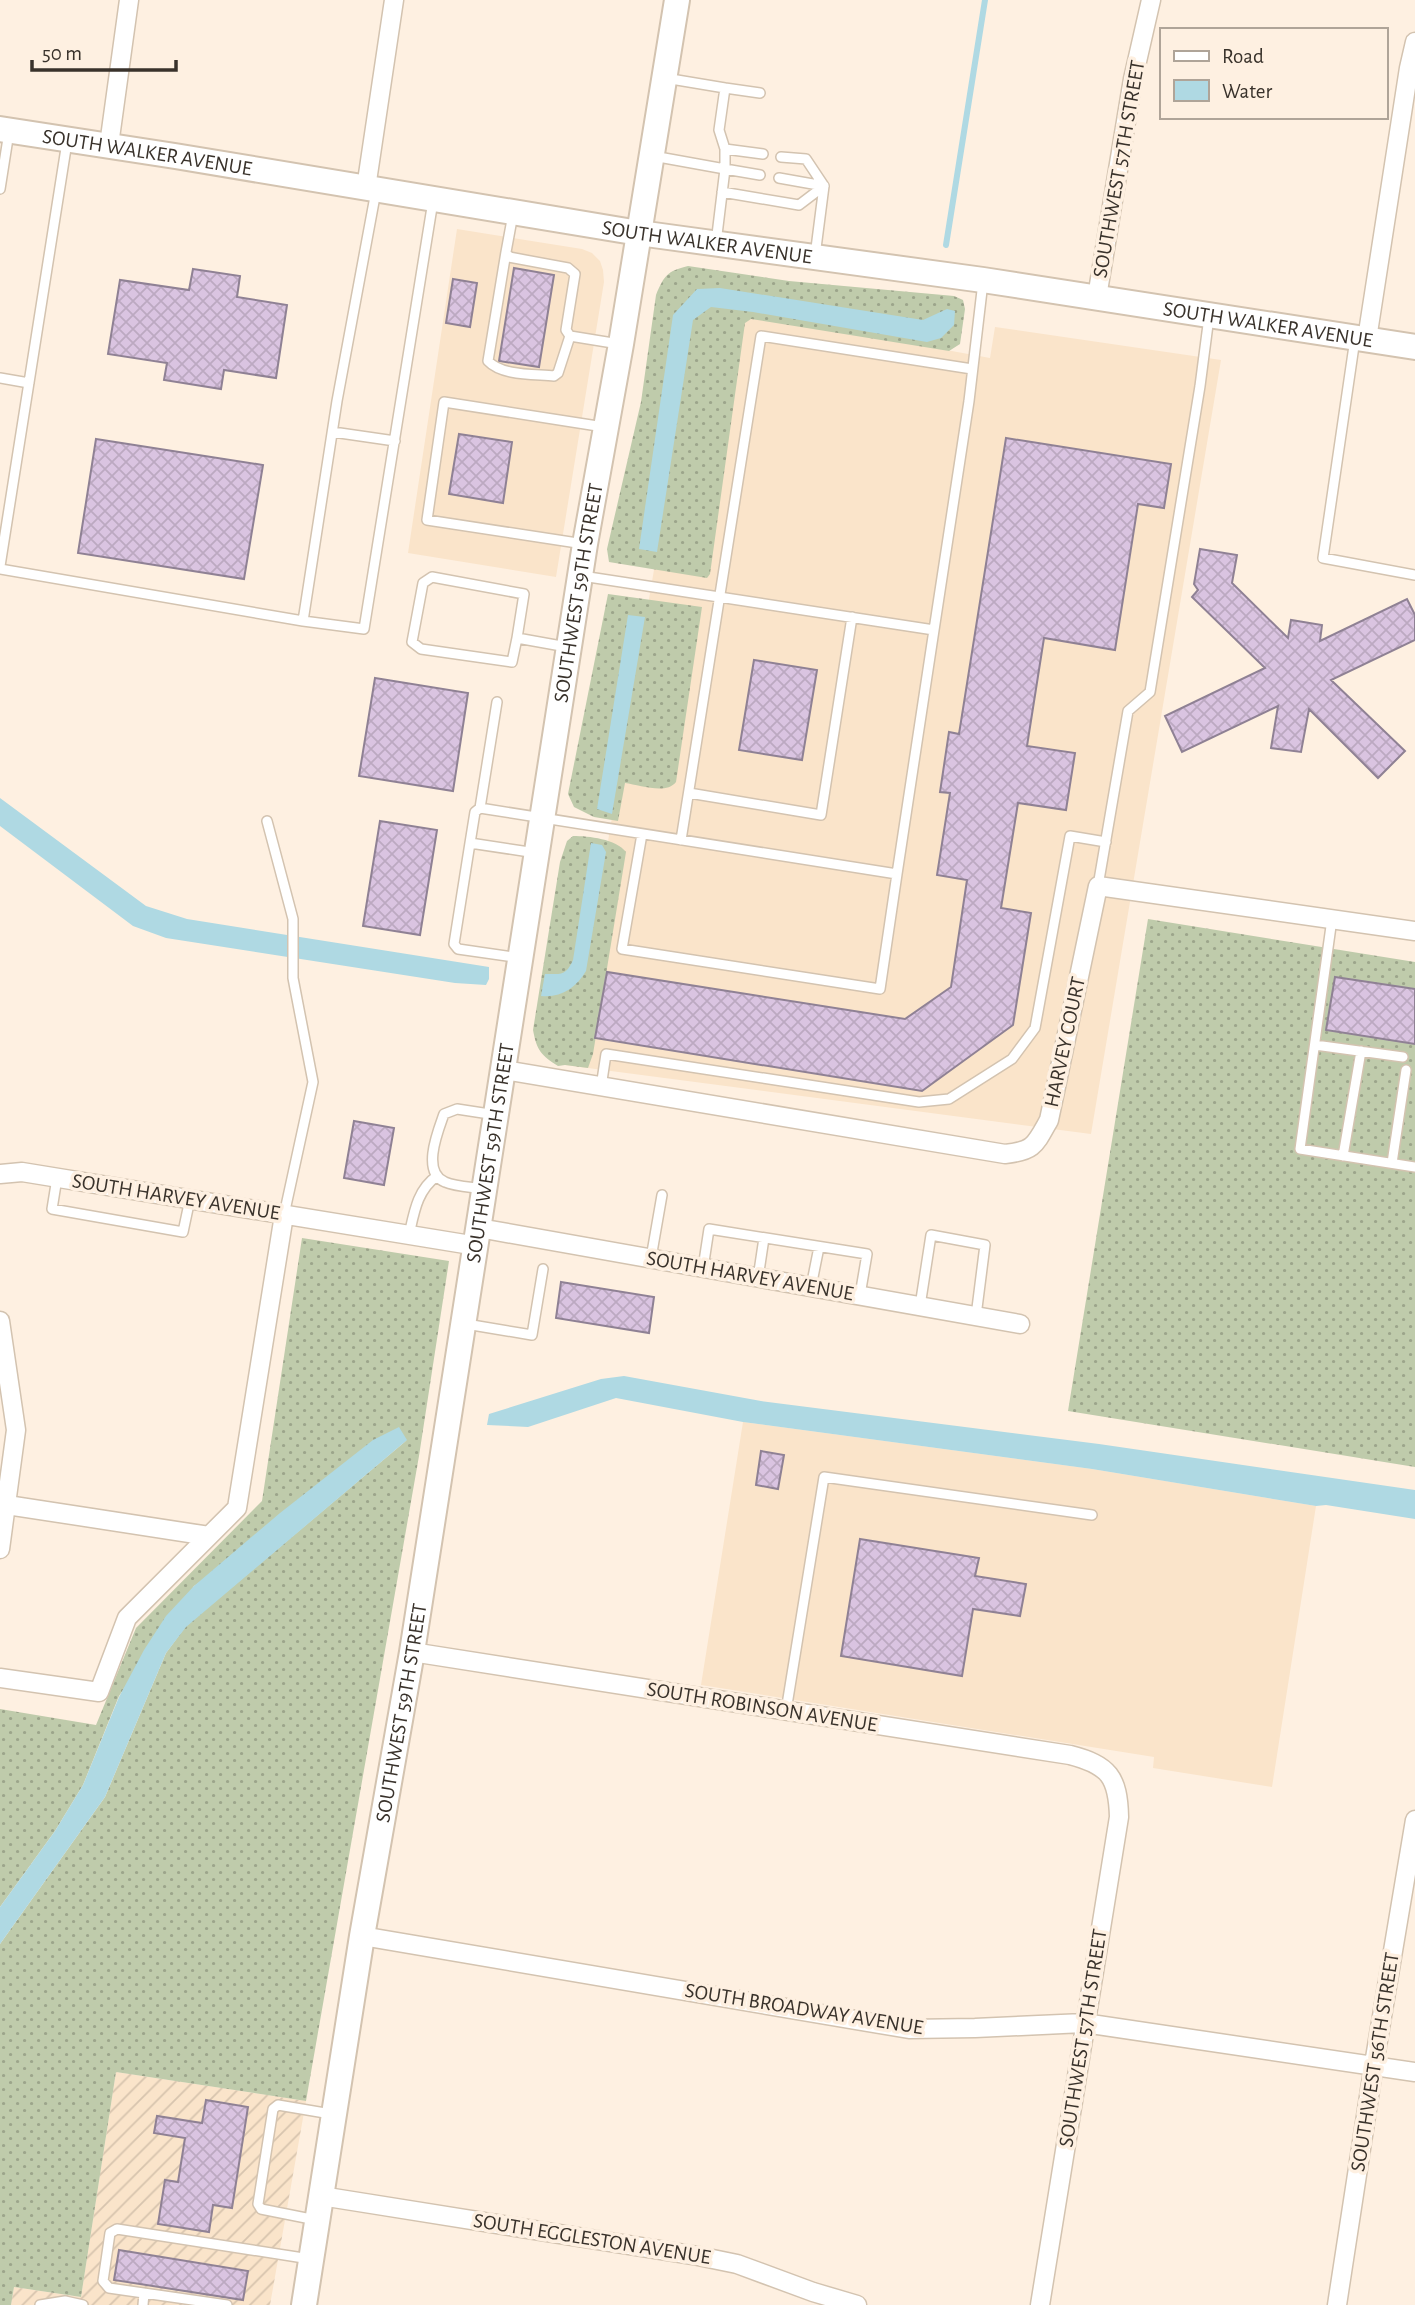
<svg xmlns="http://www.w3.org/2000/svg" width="1415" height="2305" viewBox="0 0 1415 2305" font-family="'Alegreya Sans',sans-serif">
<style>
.built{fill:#fae4ca}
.industrial{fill:url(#industrial-furrows)}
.grass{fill:url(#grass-dots)}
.water{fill:#afd9e3}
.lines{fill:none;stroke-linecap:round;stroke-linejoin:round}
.stream{stroke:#afd9e3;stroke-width:6}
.building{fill:url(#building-cross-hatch);stroke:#8f8194;stroke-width:2}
.service-casing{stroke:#d3c3b0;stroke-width:12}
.minor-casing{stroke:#d3c3b0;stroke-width:21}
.secondary-casing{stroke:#d3c3b0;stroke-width:28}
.service{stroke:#fff;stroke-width:9}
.minor{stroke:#fff;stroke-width:18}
.secondary{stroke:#fff;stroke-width:24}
.labels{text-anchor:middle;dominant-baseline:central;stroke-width:7;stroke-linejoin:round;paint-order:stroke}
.street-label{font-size:21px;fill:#39322b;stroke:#fef0e1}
</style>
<defs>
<pattern id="industrial-furrows" width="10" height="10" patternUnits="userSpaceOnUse" patternTransform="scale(1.75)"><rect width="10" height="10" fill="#fae4ca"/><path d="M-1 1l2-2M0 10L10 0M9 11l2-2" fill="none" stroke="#d7c4ae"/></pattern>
<pattern id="grass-dots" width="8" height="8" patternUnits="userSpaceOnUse" patternTransform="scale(1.75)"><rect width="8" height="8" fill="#bfcbab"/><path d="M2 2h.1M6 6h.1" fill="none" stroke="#9ca58b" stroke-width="1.8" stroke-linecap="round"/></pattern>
<pattern id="building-cross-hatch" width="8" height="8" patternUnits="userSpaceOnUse" patternTransform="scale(1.75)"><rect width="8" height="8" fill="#dac4e1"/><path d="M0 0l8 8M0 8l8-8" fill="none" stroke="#bca9c1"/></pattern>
</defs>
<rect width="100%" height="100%" fill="#fef0e1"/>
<!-- built -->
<path class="built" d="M457,229L582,249L592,253L600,261L603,270L604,282L556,577L408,553Z
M711,307L990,358L995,327L1221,360L1091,1134L565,1065L586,971L657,552Z
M743,1422L1092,1469L1316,1506L1272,1787L1153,1768L1154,1757L701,1685Z"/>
<!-- industrial -->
<path class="industrial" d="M116,2072L306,2101L270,2305H11L14,2287L81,2297Z"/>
<!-- grass -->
<path class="grass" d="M688,266L789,281L954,296L963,300L965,309L960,344L949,351L751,319L745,323L710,574L707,578L609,562L607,549L641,402L656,295C664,276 667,271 688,266Z
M608,594L702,607L676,782C666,795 640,785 625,783L618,821L594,817L574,807L568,794Z
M573,836C589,836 616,839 626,852L593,1054L588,1068L565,1065L558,1066C541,1055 537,1051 533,1030L560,862L567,841Z
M1148,919L1415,962V1467L1068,1411Z
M302,1238L449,1261L419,1456L306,2101L116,2072L81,2297L14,2287L11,2305H0V1944L105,1797L166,1653L186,1626L407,1440L194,1586L119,1696L83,1785L55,1831L0,1907V1709L96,1725L136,1628L262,1501Z"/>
<!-- water -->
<path class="water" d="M720,288L923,320L947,309L955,311L954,325L941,338L927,342L753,312L711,307L693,320L657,552L639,549L673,315L697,289Z
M628,615L645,617L612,814L597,809Z
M0,798L146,906L187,919L489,967V979L486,985L455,983L166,938L133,926L0,826Z
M591,843L602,845L606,852L586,971C576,988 561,998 541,996L545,974C561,974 566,976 573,960Z
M624,1376L761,1401L1099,1444L1415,1490V1519L1326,1505L1316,1506L1092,1469L743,1422L616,1398L528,1427L487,1425L489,1414L601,1379Z
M399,1427L407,1440L186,1627L166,1653L105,1797L0,1944V1907L55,1831L83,1785L119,1697L144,1650L166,1616L194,1586L280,1513L373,1440Z"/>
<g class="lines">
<!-- stream -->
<path class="stream" d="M946,245L985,0"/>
</g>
<!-- building -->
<path class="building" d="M514,268L554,275L539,367L499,361Z
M193,269L240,276L237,297L287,305L276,378L224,370L221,389L164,380L167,363L108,354L120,280L189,290Z
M453,279L477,283L470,327L446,323Z
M459,434L512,442L503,503L449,494Z
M1006,438L1171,464L1164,508L1138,504L1115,650L1044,638L1027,746L1075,753L1066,810L1018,803L1001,908L1031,913L1013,1025L922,1091L595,1038L607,972L905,1019L951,987L967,880L937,875L950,793L940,792L949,732L959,734Z
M96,439L263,465L244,579L78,553Z
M1200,549L1237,555L1232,583L1288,638L1291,620L1322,625L1320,641L1407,599L1415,615V640L1331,680L1405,751L1378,778L1309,709L1301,752L1271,748L1278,706L1182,752L1165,716L1265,668L1192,597L1198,590L1194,584Z
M754,660L817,670L802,760L739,750Z
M375,678L468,693L453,791L359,776Z
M380,821L437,830L420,935L363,926Z
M1335,977L1415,989V1044L1326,1030Z
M354,1121L394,1128L384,1185L344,1178Z
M561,1282L654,1297L649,1333L556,1318Z
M761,1451L784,1455L778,1489L756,1485Z
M860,1539L979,1558L975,1576L1026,1584L1020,1616L973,1609L962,1676L841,1656Z
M206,2100L248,2107L232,2208L213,2205L209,2232L158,2224L165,2180L178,2182L185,2138L154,2133L157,2116L202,2123Z
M119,2250L248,2271L243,2300L114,2280Z"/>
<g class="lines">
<defs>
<path id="service" d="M725,88L760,93
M725,149L763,154
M653,156L725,169V149L719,130L725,88L665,78
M779,178L824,186L815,256
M0,189L9,132
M376,191L337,401L303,621L364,629L433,201
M722,192L799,205L824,186L806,159L781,157
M513,214L506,252L509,257L568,268L575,274L566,330L570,336L619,344
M716,243L725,169L760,175
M506,252L488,361C502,376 534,374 554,376L558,373L570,336
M1355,339L1323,558L1415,575
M0,378L29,383
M333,432L395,441
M584,544L427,520L444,402L604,427
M0,566L67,142
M0,569L303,621
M582,576L934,630L969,401L983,282
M517,638L512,662L421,649L412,642L423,583L432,577L524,594L517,638L567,647
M689,793L821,815L852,617
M480,808L497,702
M267,821L293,919V978L313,1082L284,1215
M642,834L622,949L880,989L897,874
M681,840L761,336L972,369
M470,843L475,812L480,808L897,874L934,630
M1098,886L1128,711L1150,692L1200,386L1209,317
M1332,919L1300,1149L1415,1167
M520,958L458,949L454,944L470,843L536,853
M1315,1045L1403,1057
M601,1087L606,1054L919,1102L949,1099L1012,1059L1035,1028L1070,836L1106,842
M1343,1156L1361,1051
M1392,1163L1406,1070
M57,1178L52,1209L183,1232L190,1199
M484,1189C472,1187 456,1187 445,1182C421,1172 438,1131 444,1114L457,1109L496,1115
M409,1235C414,1213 417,1190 437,1176
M651,1258L662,1195
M703,1268L709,1229L867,1254L860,1295
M758,1278L764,1238
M811,1287L819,1247
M920,1306L931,1235L985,1245L976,1316
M466,1324L532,1335L543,1269
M786,1711L824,1477L1092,1515
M316,2220L261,2209L258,2204L273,2109L278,2105L331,2114
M40,2305L65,2301L83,2305
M143,2305L144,2293
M227,2305L109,2288L103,2281L110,2233L117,2229L310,2259"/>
<path id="minor" d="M109,145L129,0
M366,188L394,0
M1097,297L1133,79L1151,0
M1367,339L1409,68L1415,42
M504,1070L1005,1154C1034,1151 1035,1145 1049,1120L1098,886L1415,931
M0,1174L22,1172L477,1246
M479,1228L1020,1324
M0,1321L16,1430L0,1549
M7,1505L209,1536
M412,1652L1070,1755C1109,1765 1118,1777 1119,1817L1040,2305
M0,1678L99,1692L127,1618L237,1508L284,1215
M362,1936L909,2029L975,2028L1084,2023L1415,2072
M321,2196L698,2256L737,2264L813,2292L857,2305
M1337,2305L1374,2064L1415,1820"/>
<g id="secondary">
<path id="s1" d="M0,129L175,156L639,233L983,280L1415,347"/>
<path id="s2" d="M304,2305L362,1936L412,1652L585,544L621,344L677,0"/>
</g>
</defs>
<!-- service casing -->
<use href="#service" class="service-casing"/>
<!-- minor casing -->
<use href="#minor" class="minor-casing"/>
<!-- secondary casing -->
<use href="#secondary" class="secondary-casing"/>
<!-- service -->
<use href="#service" class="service"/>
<!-- minor -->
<use href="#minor" class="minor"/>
<!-- secondary -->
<use href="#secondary" class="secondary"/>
</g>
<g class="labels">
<!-- street labels -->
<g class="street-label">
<text stroke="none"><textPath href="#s1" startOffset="149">SOUTH WALKER AVENUE</textPath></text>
<text transform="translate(1119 169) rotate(-80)">SOUTHWEST 57TH STREET</text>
<text stroke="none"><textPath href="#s1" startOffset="716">SOUTH WALKER AVENUE</textPath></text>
<text stroke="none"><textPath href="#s1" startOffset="1283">SOUTH WALKER AVENUE</textPath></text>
<text stroke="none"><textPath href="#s2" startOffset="1734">SOUTHWEST 59TH STREET</textPath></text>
<text transform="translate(1065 1042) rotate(-78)">HARVEY COURT</text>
<text stroke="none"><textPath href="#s2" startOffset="1167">SOUTHWEST 59TH STREET</textPath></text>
<text transform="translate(176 1197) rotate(9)">SOUTH HARVEY AVENUE</text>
<text transform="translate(750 1276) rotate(10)">SOUTH HARVEY AVENUE</text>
<text transform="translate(762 1707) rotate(9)">SOUTH ROBINSON AVENUE</text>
<text stroke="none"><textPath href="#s2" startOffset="600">SOUTHWEST 59TH STREET</textPath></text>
<text transform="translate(804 2009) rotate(9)">SOUTH BROADWAY AVENUE</text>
<text transform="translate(1083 2038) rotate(-81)">SOUTHWEST 57TH STREET</text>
<text transform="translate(1375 2062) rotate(-81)">SOUTHWEST 56TH STREET</text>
<text transform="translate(592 2239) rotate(9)">SOUTH EGGLESTON AVENUE</text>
</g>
</g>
<!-- legend -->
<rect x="1160" y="28" width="228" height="91" fill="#fef0e1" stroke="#afa498" stroke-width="2"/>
<rect x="1174" y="51" width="35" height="10" fill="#ffffff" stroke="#afa498" stroke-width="2"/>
<text x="1222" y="63" font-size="21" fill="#39322b">Road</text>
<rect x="1174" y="80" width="35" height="21" fill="#afd9e3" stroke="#afa498" stroke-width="2"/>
<text x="1222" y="98" font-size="21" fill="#39322b">Water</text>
<!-- scale -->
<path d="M32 60v10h144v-10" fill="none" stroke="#39322b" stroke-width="3.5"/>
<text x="42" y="60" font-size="21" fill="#39322b" stroke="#fef0e1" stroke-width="5" paint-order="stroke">50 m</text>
</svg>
